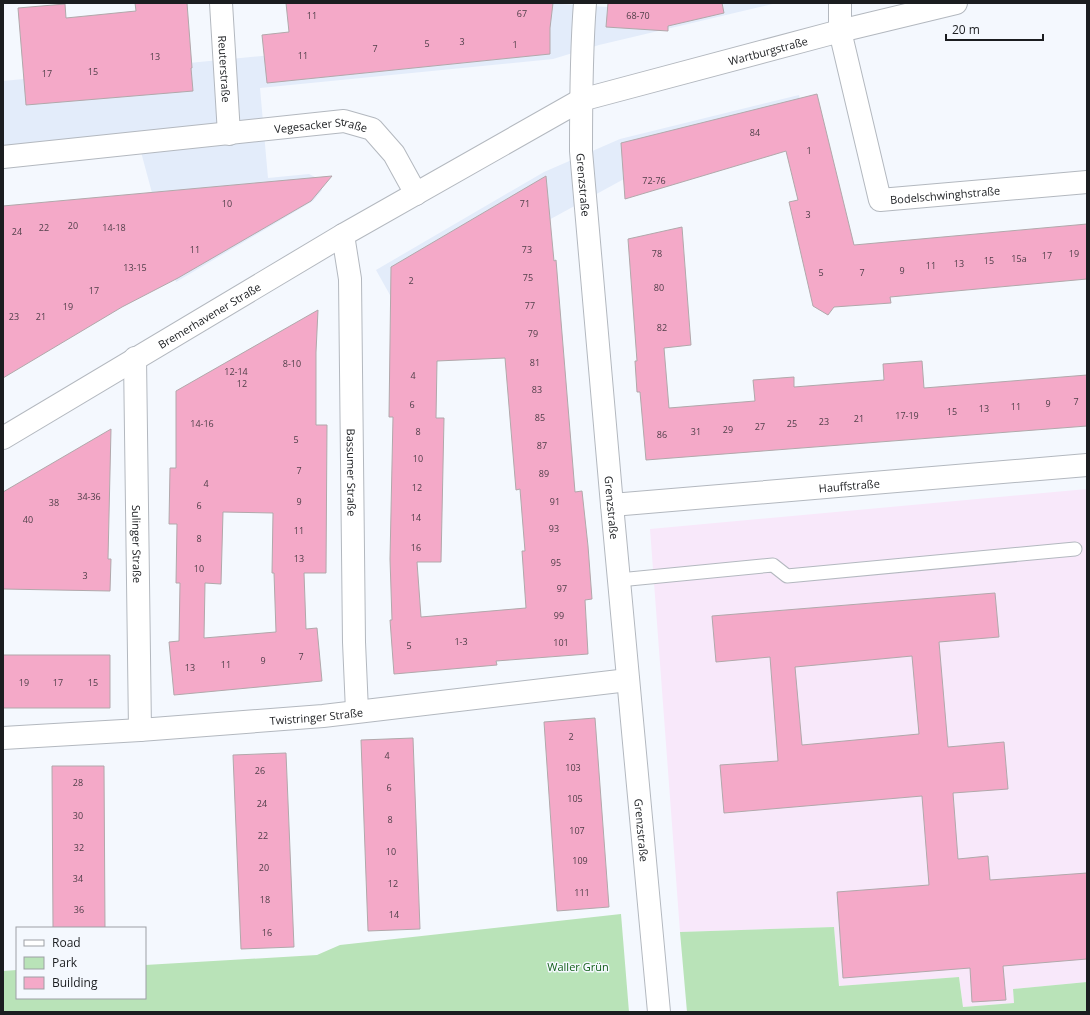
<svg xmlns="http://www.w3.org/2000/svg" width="1090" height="1015" viewBox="0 0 1090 1015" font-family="'Open Sans',sans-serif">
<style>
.built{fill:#e3ecfa}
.education{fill:#f8e8fa}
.green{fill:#b9e3b8}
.building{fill:#f4a9c8;stroke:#b1a8ab;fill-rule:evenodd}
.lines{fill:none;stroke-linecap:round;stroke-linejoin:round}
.lane-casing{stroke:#b3b8bf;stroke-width:15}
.street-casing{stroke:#b3b8bf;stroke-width:24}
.lane{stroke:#fff;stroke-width:13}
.street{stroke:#fff;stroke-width:22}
.labels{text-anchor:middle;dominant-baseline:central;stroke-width:3;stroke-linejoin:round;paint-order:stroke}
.number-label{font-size:9px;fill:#51404a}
.street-label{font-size:11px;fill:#1b1d20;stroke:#f4f8fe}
.park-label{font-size:11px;fill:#115e18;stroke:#f4f8fe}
</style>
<rect width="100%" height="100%" fill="#f4f8fe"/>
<!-- built -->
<path class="built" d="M546,3L653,10L676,3H777L599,45L553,59L260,88L268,178L309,174L317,178L322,190L313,201L176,282L141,152L3,166V81L520,31Z
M799,95L805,121L646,167L395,304L376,270L544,172L620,139Z"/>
<!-- education -->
<path class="education" d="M1087,489V982L1013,989L1014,1003L963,1007L959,977L839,986L834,927L680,932L650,529Z"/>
<!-- green -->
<path class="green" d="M621,914L629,1012H3V971L17,970V998H145V965L317,955L340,945Z
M834,927L839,986L959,977L963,1007L1014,1003L1013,989L1087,982V1012H687L680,932Z"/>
<!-- building -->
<path class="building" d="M135,3H187L192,68H191L193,91L26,105L18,8L65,4L66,18L136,11Z
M286,3H553L550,28V54L267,83L262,35L289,32Z
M608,3H722L724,13L668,26V31L606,27Z
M817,94L854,245L1087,224V279L890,297L891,303L834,307L828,315L813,306L789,202L798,200L786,151L625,199L621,143Z
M332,176L311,201L178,278L122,307L3,378V206Z
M546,176L554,261L556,260L575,492L582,491L588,546L592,599L585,600L588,654L496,661L497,665L394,674L390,620H392L390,559L393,417H389L391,267ZM505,358L516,490L520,489L525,551H522L526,608L421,617L417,562H441L444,418H436L437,361Z
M682,227L691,345L664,348L669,408L755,401L753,380L794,377V387L884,380L883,364L922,361L924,388L1087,375V426L646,460L640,392H637L635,361H637L628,239Z
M318,310L316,352V425H327L326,573H304L306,629L317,628L322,681L174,695L169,642L179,641L180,583H176L177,524H169L170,468H176V391ZM223,512L273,513L272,573H274L276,632L204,638L205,583L221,584Z
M111,429L108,559H111L110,591L3,589V492Z
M995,593L999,637L939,642L948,747L1004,742L1008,789L953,793L958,859L988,856L990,880L1087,873V959L1003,966L1006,1000L972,1002L970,968L843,978L837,892L929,885L922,796L724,813L720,765L778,761L770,657L716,662L712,616ZM912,656L919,734L802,745L795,667Z
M3,655H110V708H3Z
M595,718L609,907L557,911L544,722Z
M413,738L420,929L368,931L361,740Z
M286,753L294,947L241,949L233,755Z
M52,766H104L105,928H53Z"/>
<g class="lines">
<defs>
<path id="lane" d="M619,580L773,565L787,576L1075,549"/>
<g id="street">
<path id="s1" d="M221,3L229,134"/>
<path id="s2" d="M585,3C581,52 581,102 581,151L612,505L659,1012"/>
<path id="s3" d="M840,3V31L880,200L1087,182"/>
<path id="s4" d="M3,157L344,121L372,129L394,154L416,194"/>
<path id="s5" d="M343,235L350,279L354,642L357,711"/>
<path id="s6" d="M135,358L140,730"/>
<path id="s7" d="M3,438L343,235L581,100L840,31L956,3"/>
<path id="s8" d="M612,505L1087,465"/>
<path id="s9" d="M3,738L140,730L323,716L628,680"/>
</g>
</defs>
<!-- lane casing -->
<use href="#lane" class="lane-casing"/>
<!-- street casing -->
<use href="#street" class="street-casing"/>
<!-- lane -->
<use href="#lane" class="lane"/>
<!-- street -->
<use href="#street" class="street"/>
</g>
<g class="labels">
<!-- number labels -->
<g class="number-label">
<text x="522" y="13">67</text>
<text x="312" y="15">11</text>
<text x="638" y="15">68-70</text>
<text x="462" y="41">3</text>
<text x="427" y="43">5</text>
<text x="515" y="44">1</text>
<text x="375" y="48">7</text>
<text x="303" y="55">11</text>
<text x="155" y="56">13</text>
<text x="93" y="71">15</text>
<text x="47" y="73">17</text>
<text x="755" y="132">84</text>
<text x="809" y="150">1</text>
<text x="654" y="180">72-76</text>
<text x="227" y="203">10</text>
<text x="525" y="203">71</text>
<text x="808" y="214">3</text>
<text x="73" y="225">20</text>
<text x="44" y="227">22</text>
<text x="114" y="227">14-18</text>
<text x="17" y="231">24</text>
<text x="195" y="249">11</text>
<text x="527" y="249">73</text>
<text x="657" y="253">78</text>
<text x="1074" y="253">19</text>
<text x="1047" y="255">17</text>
<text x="1019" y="258">15a</text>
<text x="989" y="260">15</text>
<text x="959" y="263">13</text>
<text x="931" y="265">11</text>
<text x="135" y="267">13-15</text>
<text x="902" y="270">9</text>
<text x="821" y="272">5</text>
<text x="862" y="272">7</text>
<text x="528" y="277">75</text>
<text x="411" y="280">2</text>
<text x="659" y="287">80</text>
<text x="94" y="290">17</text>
<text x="530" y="305">77</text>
<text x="68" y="306">19</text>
<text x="14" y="316">23</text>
<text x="41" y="316">21</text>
<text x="662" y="327">82</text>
<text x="533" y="333">79</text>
<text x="535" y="362">81</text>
<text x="292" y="363">8-10</text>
<text x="236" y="371">12-14</text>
<text x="413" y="375">4</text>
<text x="242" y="383">12</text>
<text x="537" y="389">83</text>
<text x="1076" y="401">7</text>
<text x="1048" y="403">9</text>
<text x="412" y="404">6</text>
<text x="1016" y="406">11</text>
<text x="984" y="408">13</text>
<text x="952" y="411">15</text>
<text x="907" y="415">17-19</text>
<text x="540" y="417">85</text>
<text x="859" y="418">21</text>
<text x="824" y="421">23</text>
<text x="202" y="423">14-16</text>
<text x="792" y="423">25</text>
<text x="760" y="426">27</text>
<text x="728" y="429">29</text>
<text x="418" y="431">8</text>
<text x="696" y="431">31</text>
<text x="662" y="434">86</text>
<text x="296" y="439">5</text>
<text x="542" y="445">87</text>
<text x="418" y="458">10</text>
<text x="299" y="470">7</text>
<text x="544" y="473">89</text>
<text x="206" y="483">4</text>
<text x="417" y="487">12</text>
<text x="89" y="496">34-36</text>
<text x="299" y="501">9</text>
<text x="555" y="501">91</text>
<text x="54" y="502">38</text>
<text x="199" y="505">6</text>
<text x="416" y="517">14</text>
<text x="28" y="519">40</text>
<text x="554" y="528">93</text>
<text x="299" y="530">11</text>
<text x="199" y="538">8</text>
<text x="416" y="547">16</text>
<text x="299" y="558">13</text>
<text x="556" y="562">95</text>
<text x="199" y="568">10</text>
<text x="85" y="575">3</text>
<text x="562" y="588">97</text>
<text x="559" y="615">99</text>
<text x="461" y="641">1-3</text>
<text x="561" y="642">101</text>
<text x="409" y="645">5</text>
<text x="301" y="656">7</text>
<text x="263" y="660">9</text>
<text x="226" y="664">11</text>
<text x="190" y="667">13</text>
<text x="24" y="682">19</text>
<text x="58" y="682">17</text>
<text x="93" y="682">15</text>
<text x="571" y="736">2</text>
<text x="387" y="755">4</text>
<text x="573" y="767">103</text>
<text x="260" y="770">26</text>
<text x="78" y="782">28</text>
<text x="389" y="787">6</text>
<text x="575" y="798">105</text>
<text x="262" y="803">24</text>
<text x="78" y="815">30</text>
<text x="390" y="819">8</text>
<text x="577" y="830">107</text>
<text x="263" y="835">22</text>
<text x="79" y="847">32</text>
<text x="391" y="851">10</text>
<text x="580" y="860">109</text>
<text x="264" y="867">20</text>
<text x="78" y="878">34</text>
<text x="393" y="883">12</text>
<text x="582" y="892">111</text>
<text x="265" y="899">18</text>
<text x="79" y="909">36</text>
<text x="394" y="914">14</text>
<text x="267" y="932">16</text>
</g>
<!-- street labels -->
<g class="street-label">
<text stroke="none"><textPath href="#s7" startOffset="863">Wartburgstraße</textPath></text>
<text stroke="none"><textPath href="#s1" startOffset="66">Reuterstraße</textPath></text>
<text stroke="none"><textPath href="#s4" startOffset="320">Vegesacker Straße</textPath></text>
<text stroke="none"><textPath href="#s2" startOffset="182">Grenzstraße</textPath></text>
<text stroke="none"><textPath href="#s3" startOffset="267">Bodelschwinghstraße</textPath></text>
<text stroke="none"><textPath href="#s7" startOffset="240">Bremerhavener Straße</textPath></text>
<text stroke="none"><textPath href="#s5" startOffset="238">Bassumer Straße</textPath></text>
<text stroke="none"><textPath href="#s8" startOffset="238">Hauffstraße</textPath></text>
<text stroke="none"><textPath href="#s2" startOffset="506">Grenzstraße</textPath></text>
<text stroke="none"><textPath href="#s6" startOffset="186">Sulinger Straße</textPath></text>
<text stroke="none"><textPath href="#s9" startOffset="314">Twistringer Straße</textPath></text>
<text stroke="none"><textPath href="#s2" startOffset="830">Grenzstraße</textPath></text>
</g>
<!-- park labels -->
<g class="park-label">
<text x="578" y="966">Waller Grün</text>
</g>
</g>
<!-- border -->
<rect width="1090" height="1015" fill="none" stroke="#1b1d20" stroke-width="8"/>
<!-- legend -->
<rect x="16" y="927" width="130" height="72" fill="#f4f8fe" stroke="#9da0a5"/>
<rect x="24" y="940" width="20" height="6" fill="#ffffff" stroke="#9da0a5"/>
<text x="52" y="947" font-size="12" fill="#1b1d20">Road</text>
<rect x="24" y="957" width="20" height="12" fill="#b9e3b8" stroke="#9da0a5"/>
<text x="52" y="967" font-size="12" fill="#1b1d20">Park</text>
<rect x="24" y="977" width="20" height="12" fill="#f4a9c8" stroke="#9da0a5"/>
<text x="52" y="987" font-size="12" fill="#1b1d20">Building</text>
<!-- scale -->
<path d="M946 34v6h97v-6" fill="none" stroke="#1b1d20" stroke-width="2"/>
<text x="952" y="34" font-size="12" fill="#1b1d20" stroke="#f4f8fe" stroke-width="3" paint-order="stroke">20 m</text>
</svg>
